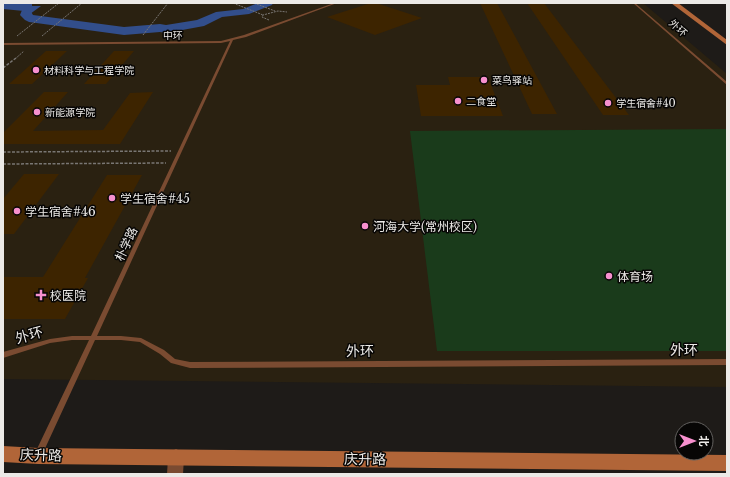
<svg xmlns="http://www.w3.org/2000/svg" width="730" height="477" viewBox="0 0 730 477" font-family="'Libre Baskerville','Noto Sans SC',serif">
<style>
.education{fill:#2a2111}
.green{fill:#1a3b1b}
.water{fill:#324e8b}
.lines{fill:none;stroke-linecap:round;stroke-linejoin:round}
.river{fill:#324e8b;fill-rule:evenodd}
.building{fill:#3d2400}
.path-far1{stroke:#797673;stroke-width:1;stroke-dasharray:2 1;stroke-linecap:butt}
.path{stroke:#797673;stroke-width:1.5;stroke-dasharray:3 1.5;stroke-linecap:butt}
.service{fill:#7a4b31;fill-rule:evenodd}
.tertiary{fill:#7a4b31;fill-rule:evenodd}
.secondary{fill:#b16538;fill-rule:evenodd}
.poi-dot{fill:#f790ce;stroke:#070605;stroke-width:1.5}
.labels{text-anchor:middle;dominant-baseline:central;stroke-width:3;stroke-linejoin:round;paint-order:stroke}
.far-street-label{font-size:10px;fill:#eceae7;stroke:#070605}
.far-poi-label{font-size:10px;fill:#eceae7;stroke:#070605;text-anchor:start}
.poi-label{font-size:12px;fill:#eceae7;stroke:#070605;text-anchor:start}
.street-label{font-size:12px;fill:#eceae7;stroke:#070605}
.near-street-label{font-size:14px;fill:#eceae7;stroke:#070605}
</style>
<rect width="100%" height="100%" fill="#1e1b18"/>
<!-- education -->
<path class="education" d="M3,3H643L727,74V387L3,379Z"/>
<!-- green -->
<path class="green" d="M727,129V351H437L410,131Z"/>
<!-- water -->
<path class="water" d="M3,3H32V6H41L30,14H23L24,11L3,9Z"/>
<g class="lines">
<!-- river -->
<path class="river" d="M258,3H273L272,5L249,14L222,17L204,26L166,33L160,32L124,35L29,22L25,20L20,15L22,10H30L33,15L124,27L160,24L166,25L197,20L216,12L243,9Z"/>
</g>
<!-- building -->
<path class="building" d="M371,3H376L422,18L375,35L327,17Z
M480,3H497L557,114H532Z
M527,3H544L629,115H603Z
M46,51H67L32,84H9Z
M114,51H134L106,84H84Z
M448,77H488L503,116H421L416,85H450Z
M44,92H68L33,131L103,130L130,93L153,92L120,144H3V133Z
M24,174H59L14,234H3V199Z
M107,175H142L85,278H88L65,319H3V277H43Z"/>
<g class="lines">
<!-- path-far1 -->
<path class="path-far1" d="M233,3L263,15
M254,3L275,11
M269,20L262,17L263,15L278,11L287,12
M143,35L168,3
M17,36L59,3
M42,36L82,3
M15,59L24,51"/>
<!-- path -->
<path class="path" d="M3,68L16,58
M3,152L171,151
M3,164L166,163"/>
<!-- service -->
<path class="service" d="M334,3H337L246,37L233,40L97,336H121L141,338L164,350L175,359L190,362L727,359V365L190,368L171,363L160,354L140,342L121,340H95L42,455L39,456L36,455L35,453L36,451L89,340H72L50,343L3,358V352L50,339L72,336H91L230,41L221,43L3,45V43L221,41L244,35Z
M633,3H635L727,82V85Z"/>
<!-- tertiary -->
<path class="tertiary" d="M176,449L182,452L184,457L183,474H167L168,457L170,452Z"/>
<!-- secondary -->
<path class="secondary" d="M671,3H678L727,40V45Z
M3,446L38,448L727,455V471L38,464L3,462Z"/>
</g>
<!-- markers -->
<g class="poi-dot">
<circle cx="36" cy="70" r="4"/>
<circle cx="484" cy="80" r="4"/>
<circle cx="458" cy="101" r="4"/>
<circle cx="608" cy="103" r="4"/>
<circle cx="37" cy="112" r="4"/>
<circle cx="112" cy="198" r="4"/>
<circle cx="17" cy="211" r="4"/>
<circle cx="365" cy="226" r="4"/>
<circle cx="609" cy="276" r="4"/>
<path d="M39 289h4v4h4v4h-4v4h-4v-4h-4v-4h4z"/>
</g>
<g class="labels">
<!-- far-street labels -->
<g class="far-street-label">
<text transform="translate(678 28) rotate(41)">外环</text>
<text x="173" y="35">中环</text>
</g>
<!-- far-poi labels -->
<g class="far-poi-label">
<text x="44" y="70">材料科学与工程学院</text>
<text x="492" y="80">菜鸟驿站</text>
<text x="466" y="101">二食堂</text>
<text x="616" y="103">学生宿舍#40</text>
<text x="45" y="112">新能源学院</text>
</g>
<!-- poi labels -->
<g class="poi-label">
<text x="120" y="198">学生宿舍#45</text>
<text x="25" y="211">学生宿舍#46</text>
<text x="373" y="226">河海大学(常州校区)</text>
<text x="617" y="276">体育场</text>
<text x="50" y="295">校医院</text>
</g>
<!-- street labels -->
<g class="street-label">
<text transform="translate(126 244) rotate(-65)">朴学路</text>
</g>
<!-- near-street labels -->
<g class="near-street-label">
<text transform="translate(29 335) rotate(-16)">外环</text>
<text x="684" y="350">外环</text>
<text transform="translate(360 351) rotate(-1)">外环</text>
<text transform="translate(41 455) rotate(2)">庆升路</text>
<text transform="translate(365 459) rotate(1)">庆升路</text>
</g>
</g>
<!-- border -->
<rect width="730" height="477" fill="none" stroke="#eceae7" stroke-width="8"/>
<!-- north arrow -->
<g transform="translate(694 441) rotate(90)"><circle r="19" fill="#070605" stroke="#63615f"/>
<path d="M0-3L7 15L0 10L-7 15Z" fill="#f790ce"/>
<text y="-6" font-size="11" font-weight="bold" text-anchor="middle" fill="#eceae7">北</text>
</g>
</svg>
